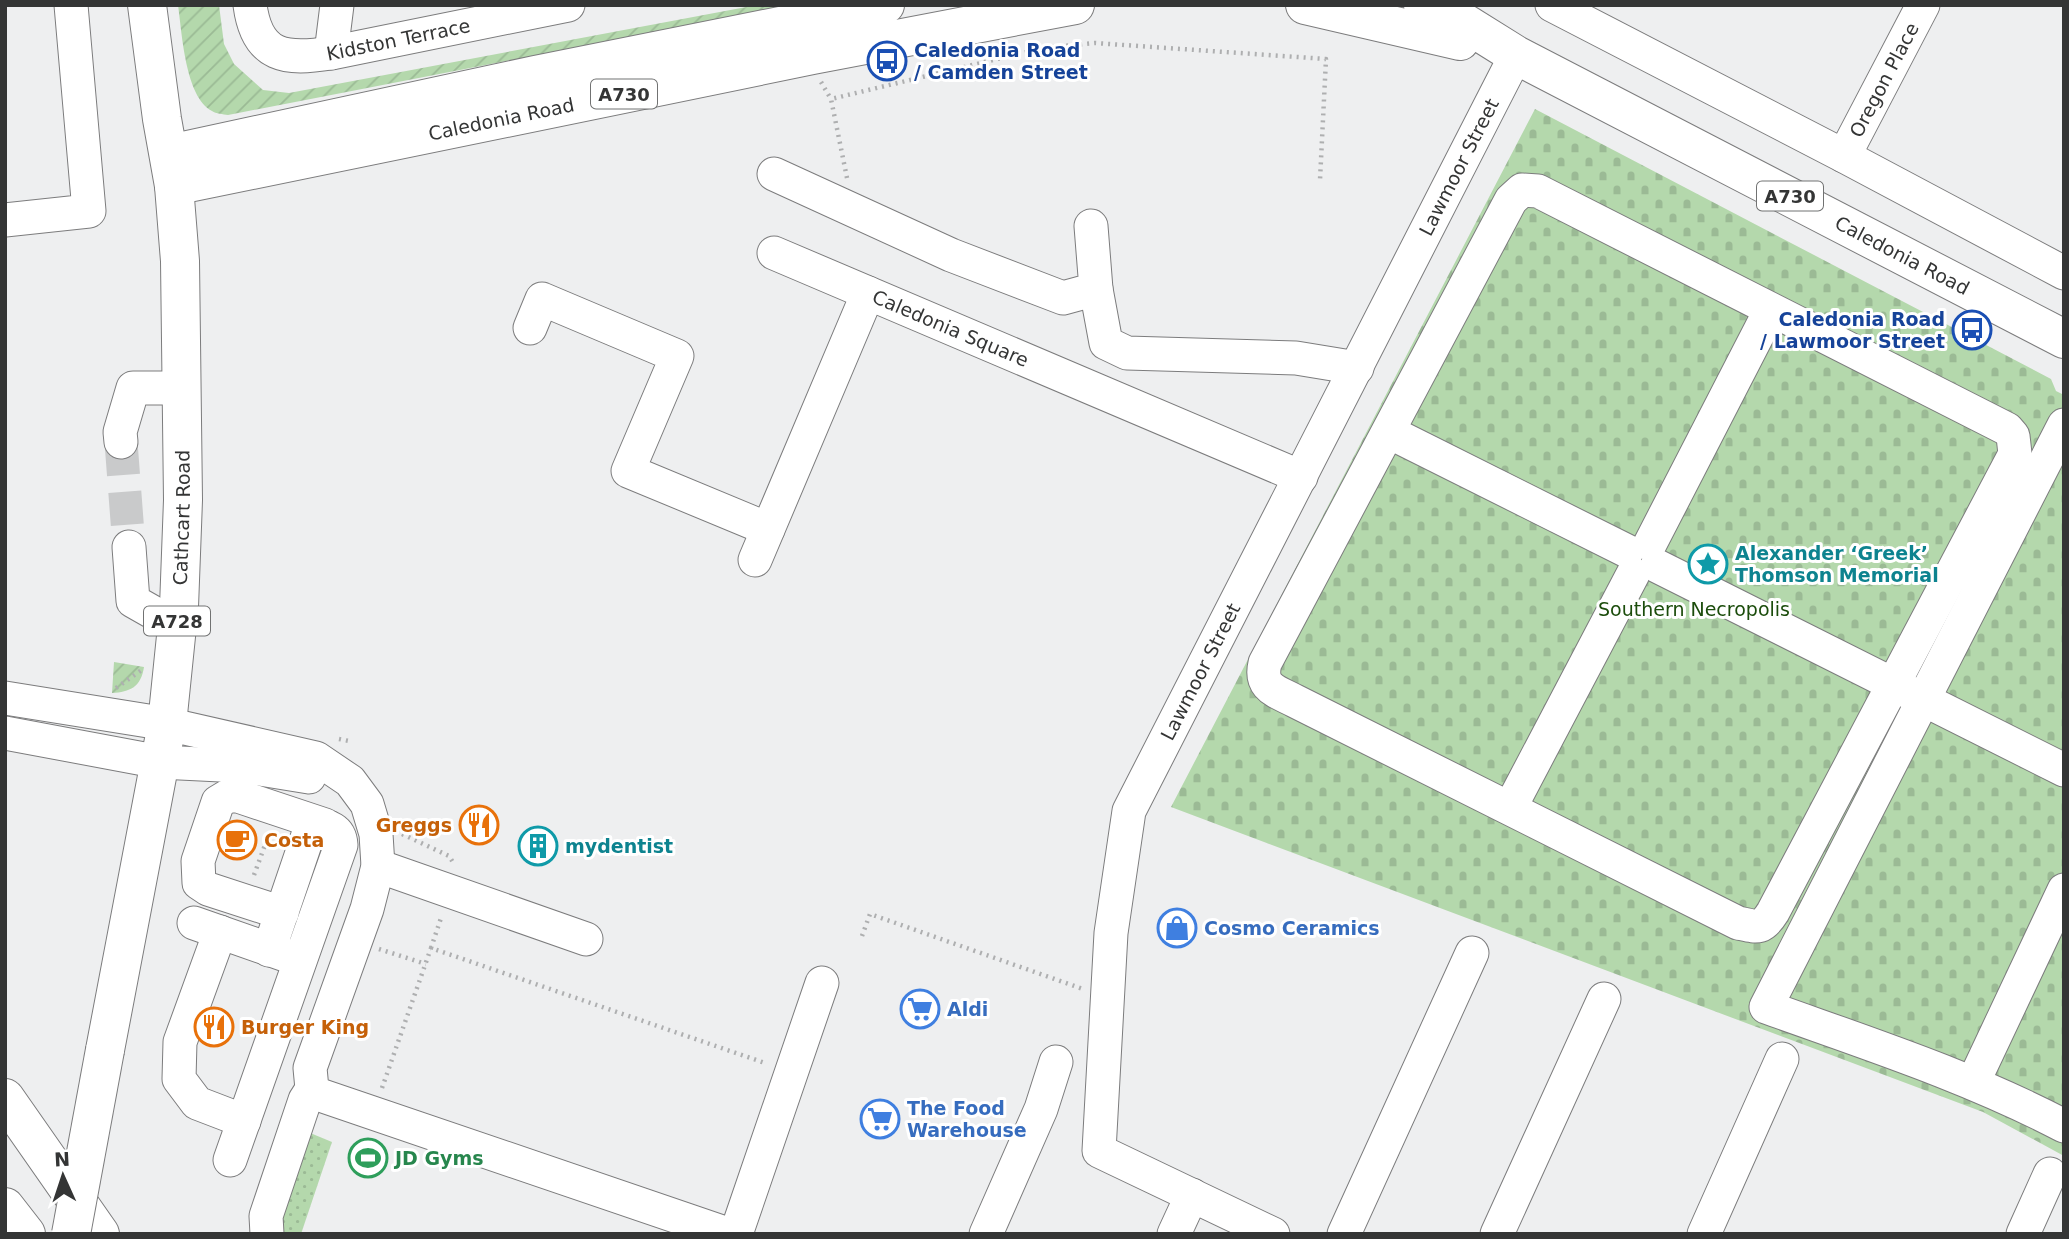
<svg xmlns="http://www.w3.org/2000/svg" width="2069" height="1239" viewBox="0 0 2069 1239" font-family="'DejaVu Sans',sans-serif">
<style>
.grass{fill:url(#grass-dots)}
.cemetery{fill:url(#cemetery-stones)}
.garden{fill:url(#garden-furrows)}
.lines{fill:none;stroke-linecap:round;stroke-linejoin:round}
.minor-tunnel{stroke:#c9cacb;stroke-width:33;stroke-dasharray:33 17;stroke-linecap:butt}
.minor-casing{stroke:#7c7c7d;stroke-width:35}
.major-casing{stroke:#7c7c7d;stroke-width:40}
.highway-casing{stroke:#7c7c7d;stroke-width:40}
.path{stroke:#aeafb0;stroke-width:4.5;stroke-dasharray:2 5;stroke-linecap:butt}
.minor{stroke:#fff;stroke-width:33}
.major{stroke:#fff;stroke-width:38}
.highway{stroke:#fff;stroke-width:38}
.major-bridge-casing{stroke:#7c7c7d;stroke-width:40;stroke-linecap:butt}
.major-bridge{stroke:#fff;stroke-width:38}
.labels{text-anchor:middle;dominant-baseline:central;stroke-width:6;stroke-linejoin:round;paint-order:stroke}
.shield{fill:#fff;stroke:#717272;stroke-width:2}
.shield-label{font-size:18px;font-weight:bold;fill:#343535}
.street-label{font-size:19px;fill:#343535;stroke:#fff}
.transit-label{font-size:19px;font-weight:bold;fill:#164399;stroke:#fff;text-anchor:start}
.culture-label{font-size:19px;font-weight:bold;fill:#0d838f;stroke:#fff;text-anchor:start}
.park-label{font-size:19px;fill:#1b4c0b;stroke:#fff}
.food-label{font-size:19px;font-weight:bold;fill:#c56008;stroke:#fff;text-anchor:start}
.shop-label{font-size:19px;font-weight:bold;fill:#366cbe;stroke:#fff;text-anchor:start}
.leisure-label{font-size:19px;font-weight:bold;fill:#27864d;stroke:#fff;text-anchor:start}
</style>
<defs>
<pattern id="grass-dots" width="8" height="8" patternUnits="userSpaceOnUse" patternTransform="scale(1.75)"><rect width="8" height="8" fill="#b4d8ac"/><path d="M2 2h.1M6 6h.1" fill="none" stroke="#9bba95" stroke-width="1.8" stroke-linecap="round"/></pattern>
<pattern id="cemetery-stones" width="16" height="16" patternUnits="userSpaceOnUse" patternTransform="scale(1.75)"><rect width="16" height="16" fill="#b4d8ac"/><path d="M2 7V4a2 2 0 0 1 4 0v3zM10 15v-3a2 2 0 0 1 4 0v3z" fill="#9bba95"/></pattern>
<pattern id="garden-furrows" width="10" height="10" patternUnits="userSpaceOnUse" patternTransform="scale(1.75)"><rect width="10" height="10" fill="#b4d8ac"/><path d="M-1 1l2-2M0 10L10 0M9 11l2-2" fill="none" stroke="#9bba95"/></pattern>
</defs>
<rect width="100%" height="100%" fill="#eeeff0"/>
<!-- grass -->
<path class="grass" d="M303,1130L332,1142L301,1234H279Z"/>
<!-- cemetery -->
<path class="cemetery" d="M1535,109L2051,379L2056,391L2064,395V1156L1983,1112L1171,807Z"/>
<!-- garden -->
<path class="garden" d="M178,5H219L224,44L234,64L263,90L289,93L757,5H795L228,115C223,114 216,114 212,111C185,97 182,32 178,5Z
M114,662L144,667C141,687 130,692 112,693Z"/>
<g class="lines">
<!-- minor-tunnel -->
<path class="minor-tunnel" d="M121,442L129,547"/>
<defs>
<g id="minor">
<path id="s1" d="M250,5C257,58 286,60 331,53L568,5"/>
<path d="M1552,5L1844,156L2064,273"/>
<path d="M331,53L337,5"/>
<path id="s2" d="M1844,156L1923,5"/>
<path d="M774,174L951,255L1063,298L1096,289L1091,226"/>
<path d="M1522,190L1538,191L2007,429L2013,436L2015,454L1773,912C1762,930 1757,927 1738,923L1295,701C1276,691 1259,688 1265,663L1511,200Z"/>
<path d="M5,220L89,211L71,5"/>
<path id="s3" d="M774,253L1301,477"/>
<path d="M1096,289L1106,343L1127,353L1296,358L1357,368"/>
<path d="M530,328L542,299L677,356L628,471L768,529"/>
<path d="M2064,425L1766,1007C1866,1043 1969,1076 2064,1126"/>
<path d="M1389,432L1627,551"/>
<path d="M121,442L120,432L133,388H182"/>
<path d="M1650,544L1770,311"/>
<path d="M129,547L133,601L177,626"/>
<path d="M755,560L868,293"/>
<path d="M1657,566L2064,770"/>
<path d="M5,698L167,724L316,758L350,781L367,804L376,834L378,866L367,909L310,1068L312,1089L320,1095L728,1234"/>
<path d="M5,733L160,762L241,766L309,777"/>
<path d="M1510,808L1633,574"/>
<path d="M378,866L586,939"/>
<path d="M282,913L208,889L199,883L198,861L218,802L228,796H238L325,825"/>
<path d="M194,923L291,957"/>
<path d="M220,932L180,1042L179,1079L197,1103L244,1121"/>
<path d="M1973,1083L2064,890"/>
<path d="M230,1160L341,845C340,829 329,825 314,826L308,835L269,950"/>
<path d="M267,1234L266,1216L305,1100L312,1089"/>
<path d="M736,1234L822,983"/>
<path d="M986,1234L1041,1109L1056,1062"/>
<path d="M1174,1234L1192,1195"/>
<path id="s4" d="M1273,1234L1099,1151L1111,933L1129,811L1516,55"/>
<path d="M1344,1234L1472,953"/>
<path d="M1497,1234L1604,999"/>
<path d="M1704,1234L1782,1059"/>
<path d="M2023,1234L2050,1174"/>
</g>
<g id="major">
<path d="M1305,5L1460,41"/>
<path id="s5" d="M1423,5L1460,20L1516,55L2064,339"/>
<path d="M169,154L535,75L885,5"/>
<path id="s6" d="M174,186L813,55L1075,5"/>
<path id="s7" d="M105,1050L167,724L179,607L183,500L180,261L174,186L162,119L147,5"/>
</g>
<path id="highway" d="M5,1098L100,1234
M5,1207L26,1234"/>
</defs>
<!-- minor casing -->
<use href="#minor" class="minor-casing"/>
<!-- major casing -->
<use href="#major" class="major-casing"/>
<!-- highway casing -->
<use href="#highway" class="highway-casing"/>
<!-- path -->
<path class="path" d="M821,82L831,99
M847,178L831,99L1043,48L1095,43L1326,59L1320,180
M116,688L143,669
M339,739L349,741
M402,834L449,856L454,864
M254,875L269,834
M862,936L870,914L1083,989
M431,948L442,915
M379,949L426,964
M382,1088L431,948L765,1063"/>
<!-- minor -->
<use href="#minor" class="minor"/>
<!-- major -->
<use href="#major" class="major"/>
<!-- highway -->
<use href="#highway" class="highway"/>
<defs>
<path id="major-bridge" d="M71,1234L105,1050"/>
</defs>
<!-- major-bridge casing -->
<use href="#major-bridge" class="major-bridge-casing"/>
<!-- major-bridge -->
<use href="#major-bridge" class="major-bridge"/>
</g>
<!-- icons -->
<defs>
<symbol id="bus-ring" viewBox="-11 -11 22 22"><circle r="9.5" fill="#fff" stroke="#1a4fb4" stroke-width="1.5"/><path d="M-5-6H5V4H4V6H2V4H-2V6H-4V4H-5ZM-3.5-4V0h7V-4ZM-3.5 1.2v1.5H-2V1.2ZM2 1.2v1.5H3.5V1.2Z" fill="#1a4fb4"/></symbol>
<symbol id="sight-ring" viewBox="-11 -11 22 22"><circle r="9.5" fill="#fff" stroke="#0f9aa8" stroke-width="1.5"/><path d="M0-6L1.8-2.2L6-1.7L2.9 1.2L3.7 5.4L0 3.3L-3.7 5.4L-2.9 1.2L-6-1.7L-1.8-2.2Z" fill="#0f9aa8"/></symbol>
<symbol id="restaurant-ring" viewBox="-11 -11 22 22"><circle r="9.5" fill="#fff" stroke="#e8710a" stroke-width="1.5"/><path d="M-5-6h1v4h1v-4h1v4h1v-4h1v5L-1.5 .5V6h-2V.5L-5-1ZM5-6V6H3V1.5H1.5Q1.5-4 5-6Z" fill="#e8710a"/></symbol>
<symbol id="cafe-ring" viewBox="-11 -11 22 22"><circle r="9.5" fill="#fff" stroke="#e8710a" stroke-width="1.5"/><path d="M-5.5-4.5H6V0H3Q3 3.5 0 3.5H-2.5Q-5.5 3.5-5.5 0ZM3-3.2v2h1.7v-2ZM-6 4.5H4V6H-6Z" fill="#e8710a"/></symbol>
<symbol id="building-ring" viewBox="-11 -11 22 22"><circle r="9.5" fill="#fff" stroke="#0f9aa8" stroke-width="1.5"/><path d="M-4-6H4V6H1V3H-1V6H-4ZM-2.5-4.3h1.7v1.8h-1.7ZM.8-4.3h1.7v1.8H.8ZM-2.5-1h1.7V.8h-1.7ZM.8-1h1.7V.8H.8Z" fill="#0f9aa8"/></symbol>
<symbol id="shop-ring" viewBox="-11 -11 22 22"><circle r="9.5" fill="#fff" stroke="#3f7fe0" stroke-width="1.5"/><path d="M-5-2.5h2.3a2.7 3.5 0 0 1 5.4 0H5L5.5 6h-11ZM-1.5-2.5h3a1.5 2.3 0 0 0-3 0Z" fill="#3f7fe0"/></symbol>
<symbol id="supermarket-ring" viewBox="-11 -11 22 22"><circle r="9.5" fill="#fff" stroke="#3f7fe0" stroke-width="1.5"/><path d="M-6-5.5h2.5l.6 2H6L4.5 2H-2.5L-4.4-4H-6ZM-1.5 3.2a1.3 1.3 0 1 0 .1 0ZM3 3.2a1.3 1.3 0 1 0 .1 0Z" fill="#3f7fe0"/></symbol>
<symbol id="stadium-ring" viewBox="-11 -11 22 22"><circle r="9.5" fill="#fff" stroke="#2e9e5b" stroke-width="1.5"/><path d="M0-5a6.5 5 0 1 0 0 10a6.5 5 0 1 0 0-10ZM-3.5-1.8h7v3.6h-7Z" fill="#2e9e5b"/></symbol>
</defs>
<g fill-rule="evenodd">
<use href="#bus-ring" x="865" y="39" width="44" height="44"/>
<use href="#bus-ring" x="1950" y="308" width="44" height="44"/>
<use href="#sight-ring" x="1686" y="542" width="44" height="44"/>
<use href="#restaurant-ring" x="457" y="803" width="44" height="44"/>
<use href="#cafe-ring" x="215" y="818" width="44" height="44"/>
<use href="#building-ring" x="516" y="824" width="44" height="44"/>
<use href="#shop-ring" x="1155" y="906" width="44" height="44"/>
<use href="#supermarket-ring" x="898" y="987" width="44" height="44"/>
<use href="#restaurant-ring" x="192" y="1005" width="44" height="44"/>
<use href="#supermarket-ring" x="858" y="1097" width="44" height="44"/>
<use href="#stadium-ring" x="346" y="1136" width="44" height="44"/>
</g>
<g class="labels">
<!-- shield labels -->
<g class="shield">
<rect x="591" y="79.5" width="66" height="29" rx="5"/>
<rect x="1757" y="181.5" width="66" height="29" rx="5"/>
<rect x="144" y="606.5" width="66" height="29" rx="5"/>
</g>
<g class="shield-label">
<text x="624" y="94">A730</text>
<text x="1790" y="196">A730</text>
<text x="177" y="621">A728</text>
</g>
<!-- street labels -->
<g class="street-label">
<text stroke="none"><textPath href="#s1" startOffset="180">Kidston Terrace</textPath></text>
<text stroke="none"><textPath href="#s2" startOffset="86">Oregon Place</textPath></text>
<text stroke="none"><textPath href="#s6" startOffset="334">Caledonia Road</textPath></text>
<text stroke="none"><textPath href="#s4" startOffset="1258">Lawmoor Street</textPath></text>
<text stroke="none"><textPath href="#s5" startOffset="541">Caledonia Road</textPath></text>
<text stroke="none"><textPath href="#s3" startOffset="192">Caledonia Square</textPath></text>
<text stroke="none"><textPath href="#s7" startOffset="539">Cathcart Road</textPath></text>
<text stroke="none"><textPath href="#s4" startOffset="691">Lawmoor Street</textPath></text>
</g>
<!-- transit labels -->
<g class="transit-label">
<text x="914" y="50">Caledonia Road<tspan x="914" dy="22">/ Camden Street</tspan></text>
<text x="1945" y="319" text-anchor="end">Caledonia Road<tspan x="1945" dy="22">/ Lawmoor Street</tspan></text>
</g>
<!-- culture labels -->
<g class="culture-label">
<text x="1735" y="553">Alexander ‘Greek’<tspan x="1735" dy="22">Thomson Memorial</tspan></text>
<text x="565" y="846">mydentist</text>
</g>
<!-- park labels -->
<g class="park-label">
<text x="1694" y="609">Southern Necropolis</text>
</g>
<!-- food labels -->
<g class="food-label">
<text x="452" y="825" text-anchor="end">Greggs</text>
<text x="264" y="840">Costa</text>
<text x="241" y="1027">Burger King</text>
</g>
<!-- shop labels -->
<g class="shop-label">
<text x="1204" y="928">Cosmo Ceramics</text>
<text x="947" y="1009">Aldi</text>
<text x="907" y="1108">The Food<tspan x="907" dy="22">Warehouse</tspan></text>
</g>
<!-- leisure labels -->
<g class="leisure-label">
<text x="395" y="1158">JD Gyms</text>
</g>
</g>
<!-- border -->
<rect width="2069" height="1239" fill="none" stroke="#343535" stroke-width="14"/>
<!-- north arrow -->
<g transform="translate(63 1176) rotate(357)" stroke="#ffffff" stroke-width="5" paint-order="stroke">
<path d="M0-5L12 26L0 18L-12 26Z" fill="#343535"/>
<text y="-10" font-size="19" font-weight="bold" text-anchor="middle" fill="#343535">N</text>
</g>
</svg>
